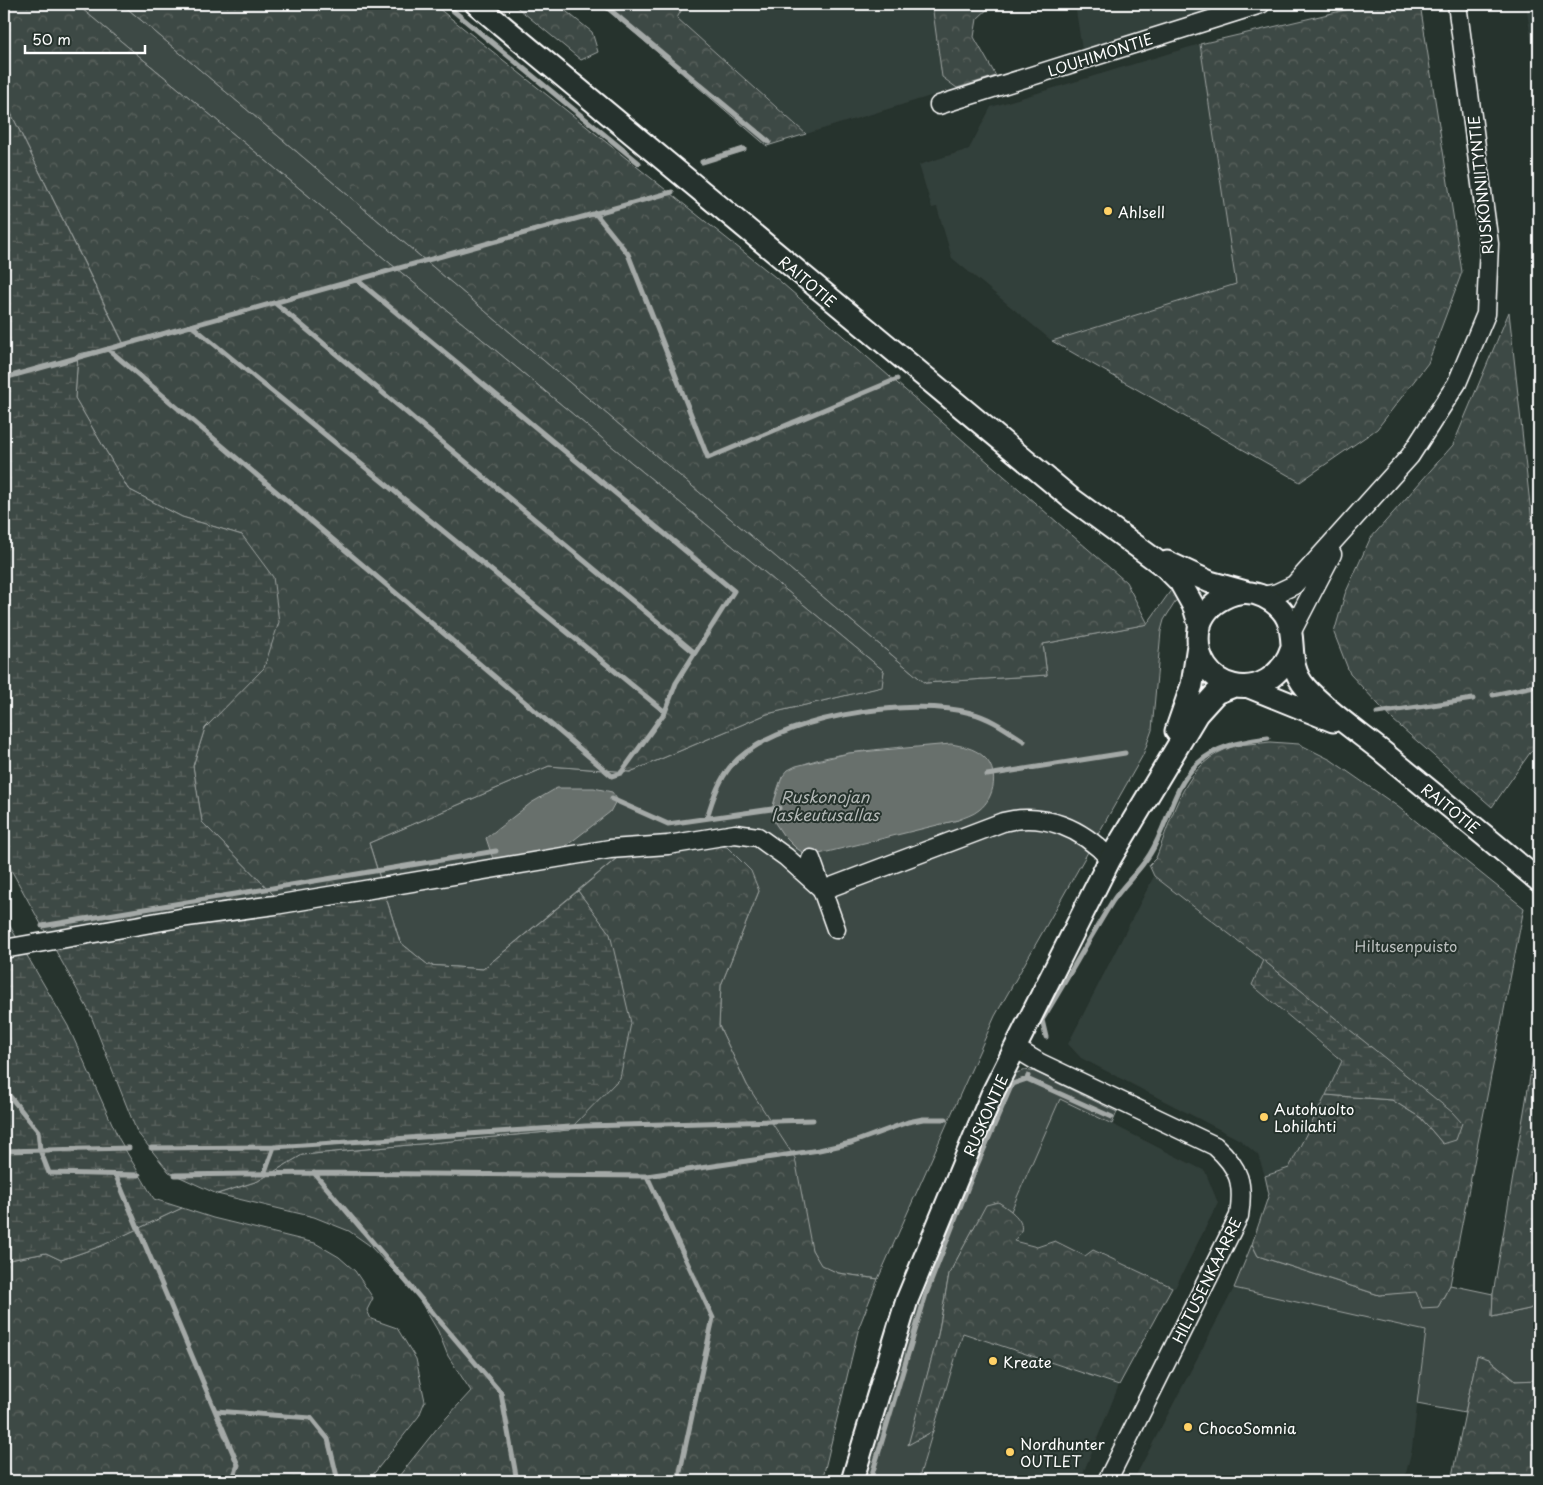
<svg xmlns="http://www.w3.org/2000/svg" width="1543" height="1485" viewBox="0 0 1543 1485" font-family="'Playpen Sans',sans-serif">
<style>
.built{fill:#333f3a}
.green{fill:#3e4944;stroke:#9ea4a2;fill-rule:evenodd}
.forest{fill:url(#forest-crowns);stroke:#9ea4a2}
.wetland{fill:url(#wetland-marsh);stroke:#9ea4a2}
.water{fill:#67706c;stroke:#a4a9a7}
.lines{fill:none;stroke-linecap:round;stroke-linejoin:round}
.stream{stroke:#a4a9a7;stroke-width:5}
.minor-casing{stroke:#fff;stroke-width:21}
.major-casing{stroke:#fff;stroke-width:25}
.minor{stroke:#26332d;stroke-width:18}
.major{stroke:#26332d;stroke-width:21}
.poi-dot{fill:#ffd166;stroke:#26332d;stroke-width:2}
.labels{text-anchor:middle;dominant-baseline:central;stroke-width:4;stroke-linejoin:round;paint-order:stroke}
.street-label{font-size:15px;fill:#fff;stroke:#26332d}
.poi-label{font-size:15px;fill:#fff;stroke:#26332d;text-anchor:start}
.park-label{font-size:15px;fill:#bbbfbe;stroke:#26332d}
.water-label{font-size:16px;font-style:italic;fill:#b3b8b6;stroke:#26332d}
</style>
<defs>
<pattern id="forest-crowns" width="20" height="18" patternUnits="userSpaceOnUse" patternTransform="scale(1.25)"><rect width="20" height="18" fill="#3e4944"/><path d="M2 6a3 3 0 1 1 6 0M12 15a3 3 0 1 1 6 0" fill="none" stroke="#5b6460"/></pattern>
<pattern id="wetland-marsh" width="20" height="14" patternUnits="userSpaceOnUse" patternTransform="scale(1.25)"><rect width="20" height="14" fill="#3e4944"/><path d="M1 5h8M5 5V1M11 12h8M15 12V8" fill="none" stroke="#5b6460"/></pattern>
</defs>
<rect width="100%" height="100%" fill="#26332d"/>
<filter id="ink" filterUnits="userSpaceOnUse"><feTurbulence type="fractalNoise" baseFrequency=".02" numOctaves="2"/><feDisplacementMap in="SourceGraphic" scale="10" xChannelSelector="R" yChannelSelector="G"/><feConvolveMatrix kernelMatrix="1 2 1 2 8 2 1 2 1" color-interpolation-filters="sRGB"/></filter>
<g filter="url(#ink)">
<!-- built -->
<path class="built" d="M685,4H932L942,77L957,88L806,134L677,18Z
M1075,4H1231L1082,50Z
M1526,4H1539V96Z
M1200,44L1236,285L1052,341L952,258L937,207L932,208L919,165L969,149L991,107Z
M1154,876L1263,960L1252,985L1342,1062L1289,1168L1265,1176L1258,1155L1240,1140L1081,1058L1068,1044Z
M1060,1098L1205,1171L1218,1203L1175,1288L1094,1250L1085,1256L1055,1241L1037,1247L1013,1240L1021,1231L1017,1218L1011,1211Z
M1234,1288L1426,1331L1412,1449L1404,1481H1133Z
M963,1333L1119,1385L1080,1481H918Z"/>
<!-- green -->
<path class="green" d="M76,4H122L925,683L1047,675L1043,644L1147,624L1174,586L1181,593L1164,620L1161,631L1152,730L1143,755L995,1016L878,1279L838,1273L821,1266L812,1250L747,1085L719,1026L721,985L759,891L635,843L483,969L428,965L400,942L369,843L549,766L630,772L767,714L881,687L884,671ZM902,747L958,820L887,836L796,848C781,834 769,820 775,798C777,792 779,782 783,777C802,755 874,750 902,747Z
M1025,1070L1035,1072L1117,1112L1112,1124L1060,1099L1011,1211L998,1202L975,1226L949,1274L938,1335L909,1444L933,1431L918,1481H863L919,1293L1011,1075Z
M1252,1244L1258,1256L1379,1295L1416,1291L1438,1307L1450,1285L1493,1294L1492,1317L1529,1309L1539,1304V1380L1516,1381L1489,1359L1477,1356L1465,1413L1417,1404L1426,1331L1234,1288Z"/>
<!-- forest -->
<path class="forest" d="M4,4H76L884,671L882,687L767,714L630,772L549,766L369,843L381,882L275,896L202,822L193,766L205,728L264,667L242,535L182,517L128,489L75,398L78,354L124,344L4,99Z
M122,4H433L775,277L1126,582L1148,624L1043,644L1047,675L925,683Z
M513,4H557L592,32L598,52L581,60Z
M601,4H685L677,18L806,134L767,146Z
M932,4H993L977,19L974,37L996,76L957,88L942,77Z
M1371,4H1420L1462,272L1428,363L1377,429L1300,482L1052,341L1236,284L1200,44Z
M1509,312L1539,587V740L1492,807L1393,720L1350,674L1334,633L1345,594L1370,539L1453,445Z
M1270,742L1299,744L1331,760L1397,806L1524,908L1450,1285L1438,1307L1422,1308L1416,1292L1379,1295L1258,1256L1252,1244L1269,1194L1265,1176L1289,1168L1326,1095L1392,1100L1421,1118L1443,1144L1451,1112L1263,960L1154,876L1149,865L1156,858C1173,816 1184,760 1235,746C1246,743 1259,744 1270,742Z
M661,836L727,847L751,871L759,891L721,985L719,1026L747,1085L795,1158L812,1250L821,1265L838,1273L878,1279L859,1327L822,1481H395L438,1427L471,1391L448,1356L438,1331L416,1294L369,1245L349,1231L314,1217L217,1194L258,1181L302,1155L569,1130L582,1115L610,935L578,891L635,843Z
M1539,1024V1304L1529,1309L1492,1317L1493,1294Z
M998,1202C1006,1207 1025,1219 1021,1231C1020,1234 1016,1238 1014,1241L1037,1247L1055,1241L1085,1256L1093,1250L1172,1287L1119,1385L963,1333L933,1431L908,1445L938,1335L949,1274L986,1205Z
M182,1208L213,1218L315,1243L339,1257L355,1271L373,1298L367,1310L371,1319L397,1328L416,1359L425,1401L419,1416L368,1481H4V1261L46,1253L61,1260L101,1246Z
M1477,1355L1489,1359L1515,1381L1539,1380V1481H1451Z"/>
<!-- wetland -->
<path class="wetland" d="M4,99L124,345L78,354L75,398L128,489L182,517L242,535L273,577L279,622L264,668L205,728L193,766L202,822L275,896L381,882L400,942L428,965L483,969L578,891L610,934L631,1023L620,1078L569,1130L302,1155L258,1181L217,1194L169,1172L137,1132L89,1011L4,857Z
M4,916L68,1026L119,1139L154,1199L182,1208L101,1246L61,1260L46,1253L4,1261Z
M1263,960L1452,1112L1462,1123L1456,1140L1443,1144L1421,1118L1392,1100L1326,1095L1342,1061L1252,985Z"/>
<!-- water -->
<path class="water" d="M951,744C962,746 974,748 983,756C1000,770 995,798 979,810C973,815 965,817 958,820L815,855L805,854L796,848L783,835L775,823L772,809L782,777L788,770L796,766L849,753Z
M557,788H594L612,792L617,799L610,812L557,853L495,865L486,838L531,803Z"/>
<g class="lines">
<!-- stream -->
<path class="stream" d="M445,4L639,163
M603,4L769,142
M702,162L744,149
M595,213L628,254L708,458L897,379
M275,303L695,653
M192,326L665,712
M108,349L612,776L621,773L665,712L676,683L734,591L357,280
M4,378L672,192
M1493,695L1539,685
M1377,713L1473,699
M987,775L1125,753
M612,799L668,824L779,808
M707,818C712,800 718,782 730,767C772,717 911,696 971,713C991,718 1007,730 1024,741
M42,926L496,851
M1046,1037L1042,1020C1066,981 1088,941 1112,902C1123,885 1139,872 1150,854C1168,825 1172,788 1197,764C1217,745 1242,742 1268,738
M1027,1079L1112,1117
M4,1089L38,1131L40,1150L49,1173L139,1175
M151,1148L274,1147L585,1126L813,1120
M4,1151L129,1148
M314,1173L501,1393L517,1481
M264,1174L274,1147
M175,1175L314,1173L647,1176L819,1150L851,1143L908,1122L923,1119H946
M116,1176L238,1465L232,1481
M647,1176L713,1318L678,1481
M216,1411L311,1418L328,1439L338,1481
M870,1481L926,1294L971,1179L1012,1084L1027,1079L1028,1076"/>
<defs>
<path id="minor" d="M939,105L1261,4
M1262,596L1277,593L1294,585L1410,456L1457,383L1486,314L1489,244L1457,4
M1292,631L1332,554
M811,859L836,929
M4,949L180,918L275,905L610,849L668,845L735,834L758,837L786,857L823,890L1003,822C1044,812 1082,828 1110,859
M1015,1048L1040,1063L1215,1146C1240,1168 1244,1184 1239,1216L1107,1481"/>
<path id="major" d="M476,4L1072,499L1165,567L1180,582L1194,607L1200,627
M1167,562L1210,582L1246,592
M1292,647C1270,712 1189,690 1199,629C1204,602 1239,584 1264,597C1310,620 1278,657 1306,688C1329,713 1358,732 1384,753C1436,796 1488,838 1539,881
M1249,687L1333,721
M1176,731L1192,685L1198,645
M852,1481L907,1300L992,1094L1110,859L1197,714L1216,693L1234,686"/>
</defs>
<!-- minor casing -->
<use href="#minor" class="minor-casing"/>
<!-- major casing -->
<use href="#major" class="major-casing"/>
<!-- minor -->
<use href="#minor" class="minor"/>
<!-- major -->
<use href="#major" class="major"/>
</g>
</g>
<!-- markers -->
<g class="poi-dot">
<circle cx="1108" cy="211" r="5"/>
<circle cx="1264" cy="1117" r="5"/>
<circle cx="993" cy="1361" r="5"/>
<circle cx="1188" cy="1427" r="5"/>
<circle cx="1010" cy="1452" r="5"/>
</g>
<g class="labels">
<!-- street labels -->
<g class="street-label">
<text transform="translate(1100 54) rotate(-18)">LOUHIMONTIE</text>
<text transform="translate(1480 185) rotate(-96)">RUSKONNIITYNTIE</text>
<text transform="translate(808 281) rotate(40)">RAITOTIE</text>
<text transform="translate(1451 808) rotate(39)">RAITOTIE</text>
<text transform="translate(985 1115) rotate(-66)">RUSKONTIE</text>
<text transform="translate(1206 1280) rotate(-64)">HILTUSENKAARRE</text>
</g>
<!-- poi labels -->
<g class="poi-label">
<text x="1118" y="211">Ahlsell</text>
<text x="1274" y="1108">Autohuolto<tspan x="1274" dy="17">Lohilahti</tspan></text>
<text x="1003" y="1361">Kreate</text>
<text x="1198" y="1427">ChocoSomnia</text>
<text x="1020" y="1443">Nordhunter<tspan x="1020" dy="17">OUTLET</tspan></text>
</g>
<!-- park labels -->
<g class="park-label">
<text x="1406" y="945">Hiltusenpuisto</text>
</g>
<!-- water labels -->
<g class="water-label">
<text x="825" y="796">Ruskonojan<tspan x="825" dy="18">laskeutusallas</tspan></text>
</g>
</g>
<!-- margin -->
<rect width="1543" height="1485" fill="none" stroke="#26332d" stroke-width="20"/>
<rect x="10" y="10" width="1523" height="1465" fill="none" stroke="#fff" stroke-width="2" filter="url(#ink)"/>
<!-- scale -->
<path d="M25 45v8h120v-8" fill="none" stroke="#ffffff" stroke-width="2.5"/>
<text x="32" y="45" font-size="15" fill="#ffffff" stroke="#26332d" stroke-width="4" paint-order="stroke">50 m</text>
</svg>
